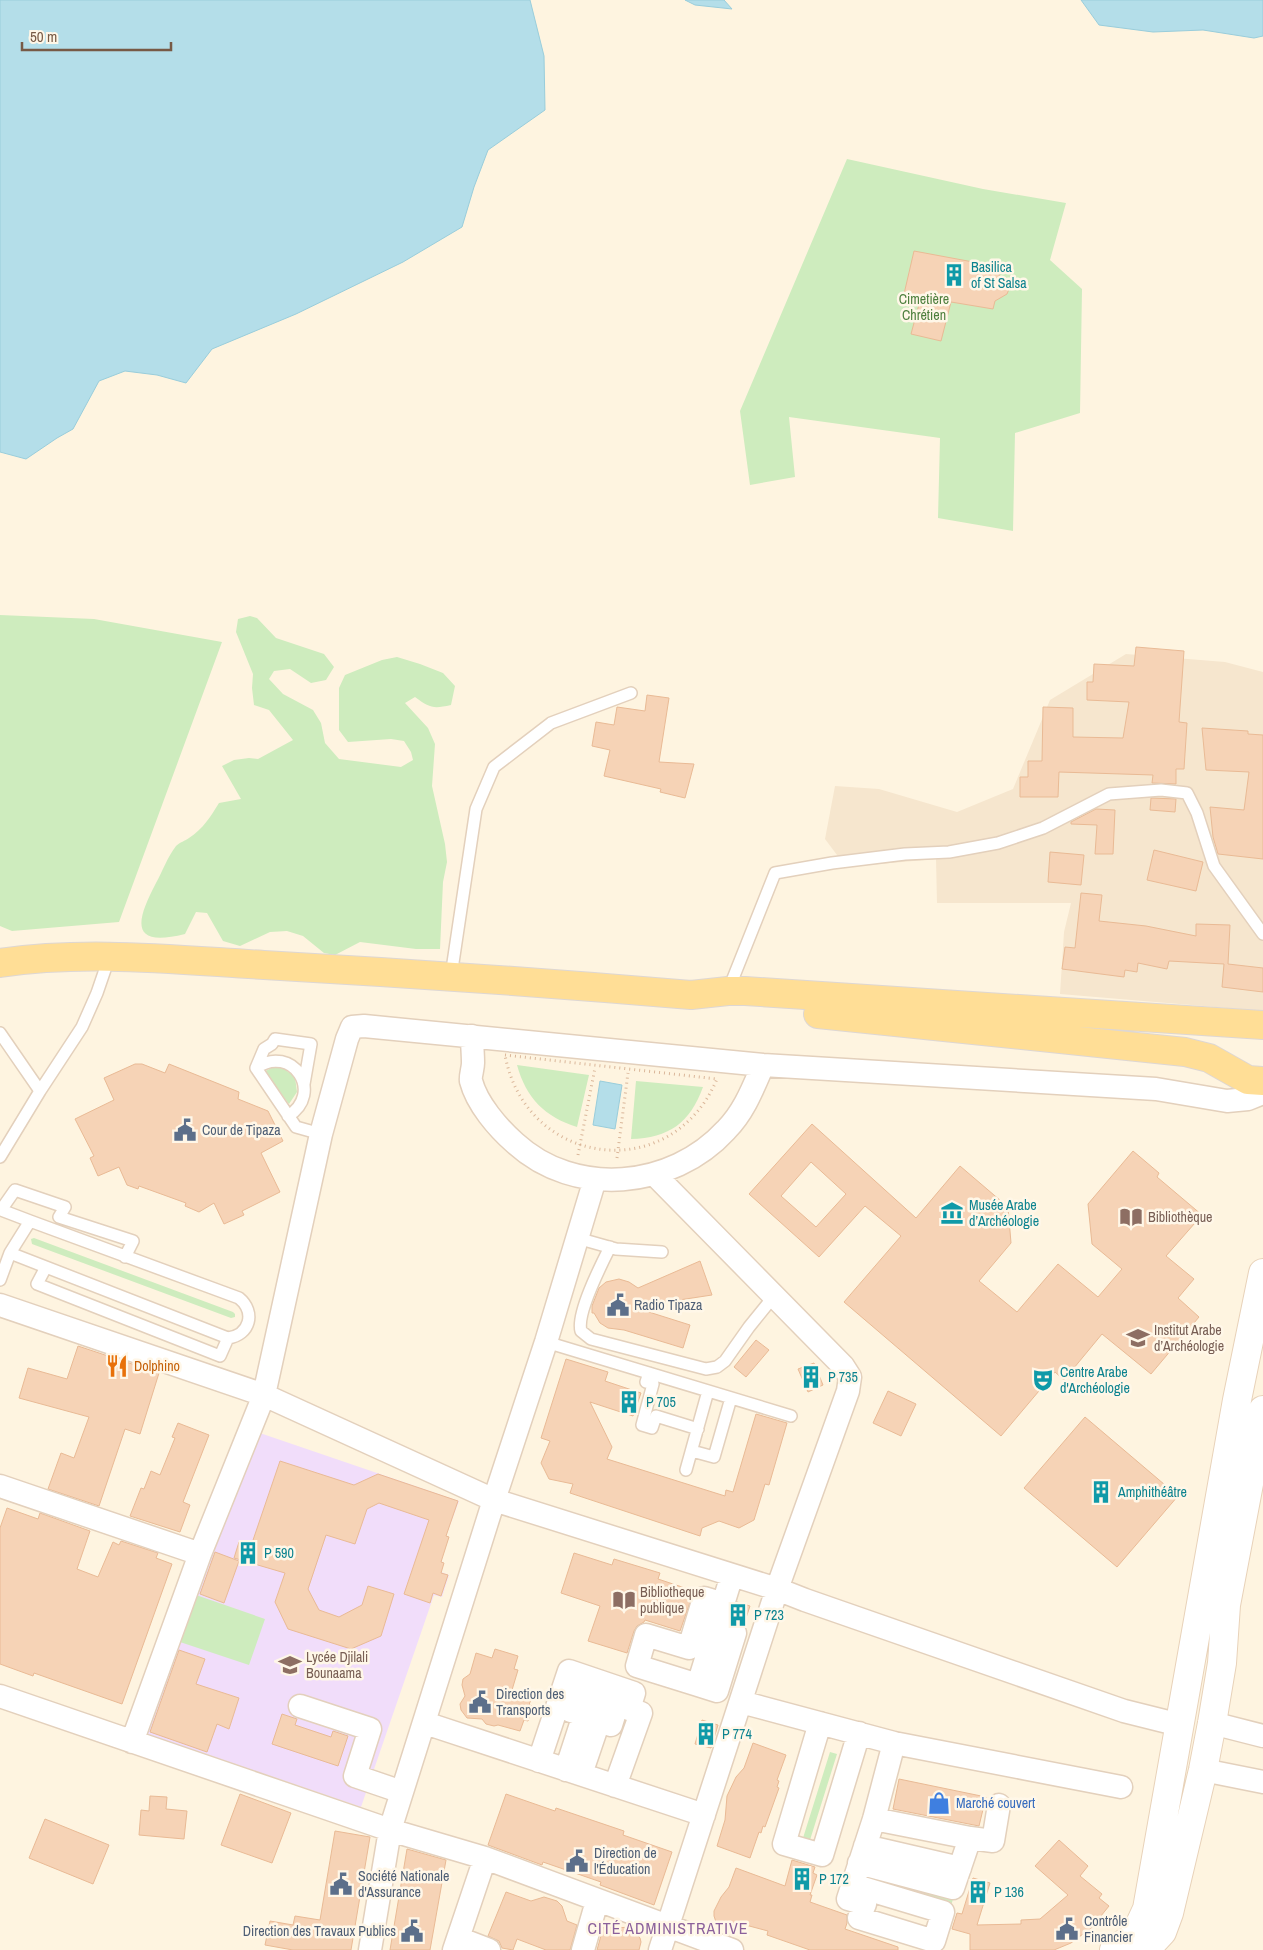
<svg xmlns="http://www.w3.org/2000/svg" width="1263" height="1950" viewBox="0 0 1263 1950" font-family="'Archivo Narrow',sans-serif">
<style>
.residential{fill:#f6e6ce}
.education{fill:#f1ddfa}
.green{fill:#ceecbe}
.water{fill:#b4dee9;stroke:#99cddb}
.building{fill:#f6d3b6;stroke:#e9ba95;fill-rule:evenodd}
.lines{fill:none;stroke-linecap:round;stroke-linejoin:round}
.lane-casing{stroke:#e3d0bc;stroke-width:14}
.street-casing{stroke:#e3d0bc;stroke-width:25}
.secondary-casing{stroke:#e8d2b9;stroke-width:30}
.primary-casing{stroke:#ded7d3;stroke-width:30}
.path{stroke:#dab699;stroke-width:3;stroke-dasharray:1 4;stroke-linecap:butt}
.lane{stroke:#fff;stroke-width:11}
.street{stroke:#fff;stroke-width:22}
.secondary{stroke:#fff;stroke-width:28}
.primary{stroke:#ffde96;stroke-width:28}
.labels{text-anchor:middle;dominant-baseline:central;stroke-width:5;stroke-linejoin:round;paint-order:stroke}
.culture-label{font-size:14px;fill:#0d838f;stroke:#fff7e8;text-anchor:start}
.park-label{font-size:14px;fill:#4c7e3c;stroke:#fff7e8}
.service-label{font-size:14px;fill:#4e5e75;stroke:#fff7e8;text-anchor:start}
.education-label{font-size:14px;fill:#785e54;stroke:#fff7e8;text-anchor:start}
.food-label{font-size:14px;fill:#c56008;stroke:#fff7e8;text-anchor:start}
.shop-label{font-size:14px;fill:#366cbe;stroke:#fff7e8;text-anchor:start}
.quarter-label{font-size:16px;letter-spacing:1px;fill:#8b609b;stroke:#fff7e8}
</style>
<rect width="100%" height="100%" fill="#fef4e0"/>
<!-- residential -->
<path class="residential" d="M1126,654L1225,662L1263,672V1011L1060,994L1064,932L1071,903H937L936,859L846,867L825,839L835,786L879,789L957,812L1013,789L1050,700Z"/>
<!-- education -->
<path class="education" d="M251,1430L459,1501L446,1536L449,1537L441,1561L444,1563L441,1572L449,1575L442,1597L434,1595L361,1807L147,1734Z"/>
<!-- green -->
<path class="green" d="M847,159L983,189L1066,203L1050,260L1082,289L1080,413L1015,433L1013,531L938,518L940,438L789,417L795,477L750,485L740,411Z
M0,615L94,619L222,642L119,922L12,931L0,926Z
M250,616L257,618L276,638L324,654L334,667L326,680L311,683L290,669L274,671L269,679L283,694L313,710L321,723L325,743L339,759L401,767L413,760L411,752L404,741L391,739L348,742L339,730V688L345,675L382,660L397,657L420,664L443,673L455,686L451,705C433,709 430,708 415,697L405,703L428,728L435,744L432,786L445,844L447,862L443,882L440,949H416L360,942L335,955L324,953L303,936L287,931L270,932L240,946L223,941L207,913L196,912L185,934C129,948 136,921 156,883C163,870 167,858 176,846C180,842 185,841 189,838C203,829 211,816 219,803L241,799L222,766L234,760L249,758L258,759L293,740L269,710L254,705L252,688L253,674L236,632L238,619Z
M517,1065L589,1075L577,1127C545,1117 526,1098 517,1065Z
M273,1067L283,1068L295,1077L297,1092L289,1104L264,1072Z
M636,1081L703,1087C690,1123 669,1138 631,1139Z
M34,1238L233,1312L235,1314V1317L231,1318L32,1244L31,1239Z
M196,1595L265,1619L249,1665L180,1642Z
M830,1752L837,1754L810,1840L803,1838Z
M866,1875L953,1899L951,1906L864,1882Z"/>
<!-- water -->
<path class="water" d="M0,0H530L544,56L545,110L488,150L474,187L462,227L403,262L296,314L212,349L186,383L157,375L125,371L99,381L73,429L57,438L26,459L0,452Z
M685,0H724L732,9L695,5Z
M1081,0H1263V36L1254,38L1203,30L1153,32L1099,25Z
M600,1081L622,1085L615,1129L593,1125Z"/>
<!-- building -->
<path class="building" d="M914,251L1000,267L999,278L1009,289L1007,294L995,301L993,309L951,302L941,341L911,334L921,297L904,294Z
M1136,647L1184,651L1179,722L1187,723L1184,769H1176V784L1152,783L1153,775L1059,772L1058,797H1020V777H1028V761H1042L1043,707L1073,708V737L1123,738L1129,702L1087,700V682H1093L1094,664L1134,666Z
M647,695L669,698L659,762L694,764L685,798L660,792L661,789L604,776L610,750L592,746L596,722L614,725L617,707L645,711Z
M1202,728L1248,731V734L1263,735V859L1218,854L1213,837L1210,807L1244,810L1249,772L1206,770Z
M1151,798L1176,799L1175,812L1150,810Z
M1096,809L1115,810L1113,854H1095L1097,825L1071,824V822Z
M1154,850L1203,862L1196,891L1147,880Z
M1050,852L1084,855L1081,885L1048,882Z
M1081,893L1102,895L1099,921L1146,926L1196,936V924L1230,925L1228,964L1263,968V992L1222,987L1224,964L1169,961L1167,969L1138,963L1137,972L1125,970L1124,977L1062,969L1065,947L1075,948Z
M135,1064H142L165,1073L169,1064L239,1092L238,1099L268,1111L283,1141L261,1153L280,1192L242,1211L244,1215L224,1224L214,1203L199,1212L185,1206L186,1203L139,1186L138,1189L127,1185L119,1167L98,1176L90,1158L94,1156L75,1119L114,1100L104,1078Z
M812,1124L916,1218L960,1166L1008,1207L1011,1243L979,1281L1017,1312L1058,1264L1098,1297L1122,1269L1092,1244L1088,1204L1133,1151L1159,1173L1157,1177L1202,1215L1166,1256L1194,1279L1178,1298L1199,1317L1151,1374L1102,1334L1064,1380L1055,1372L1001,1436L844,1302L901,1236L865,1206L819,1257L749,1194ZM811,1162L846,1194L816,1227L781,1196Z
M700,1261L712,1295L633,1307L690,1325L683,1348L624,1330L608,1328L600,1323L594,1313H592V1306L599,1288L606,1282L619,1279L629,1282L638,1288Z
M756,1340L769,1350L746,1377L734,1367Z
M78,1346L159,1373L140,1434L125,1429L99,1506L48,1489L61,1453L74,1458L89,1417L19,1398L28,1368L67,1379Z
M566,1359L608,1372L605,1381L641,1393L633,1416L590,1402L612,1447L607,1459L725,1496L726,1490L733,1492L756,1414L787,1423L769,1485L765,1484L754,1520L739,1528L719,1521L702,1528L700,1536L570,1493L573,1484L549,1479L541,1463L550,1441L541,1438Z
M814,1363L823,1385L808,1392L798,1369Z
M888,1391L916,1404L901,1436L873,1423Z
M1085,1417L1178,1496L1117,1567L1024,1488Z
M178,1423L209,1435L183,1502L190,1505L180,1532L130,1516L141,1488L144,1489L151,1471L160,1475L175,1438L172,1437Z
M280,1461L354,1485L378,1474L458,1501L446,1536L449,1537L441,1562L444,1563L441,1573L448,1575L441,1596L433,1593L430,1603L404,1594L429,1520L379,1503L367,1509L355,1544L326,1535L308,1589L319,1610L339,1617L362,1605L368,1586L394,1594L381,1636L351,1649L288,1629L275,1602L285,1573L234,1558L239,1542L251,1546Z
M7,1508L38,1519L40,1513L90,1531L77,1569L98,1577L113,1542L119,1545L121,1541L158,1553L156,1558L172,1564L122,1704L34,1673L33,1676L0,1664V1528Z
M215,1552L239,1561L224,1603L200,1594Z
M574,1553L612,1565L614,1559L660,1573L658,1579L694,1591L680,1631L645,1620L644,1622L637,1626L634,1631L627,1653L588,1641L600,1606L561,1593Z
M737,1602L750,1606L744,1624L732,1618Z
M495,1649L518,1656L514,1669L518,1670L512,1690L532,1696L529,1705L533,1706L528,1721L524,1720L520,1731L498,1725L494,1726L486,1724L482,1719L467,1718L461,1710L460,1704L465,1696L462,1685L463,1679L470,1674L476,1653L492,1658Z
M179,1650L205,1659L196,1684L239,1698L229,1729L217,1724L207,1752L150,1732Z
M282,1714L297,1719L295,1725L331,1737L333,1731L348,1736L338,1766L272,1744Z
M702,1720L718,1725L711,1748L695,1744Z
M753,1743L786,1755L777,1780L779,1781L777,1787L779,1788L765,1827L763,1826L761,1833L759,1832L750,1858L717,1846L725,1820L727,1796L736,1777L744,1768Z
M899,1779L986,1797L979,1826L893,1809Z
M240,1794L291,1813L272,1863L221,1845Z
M506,1794L555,1811L556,1808L624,1831L623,1835L672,1852L654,1905L600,1885L601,1882L543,1862L542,1865L488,1845Z
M150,1796L167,1797L166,1809L187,1811L184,1839L139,1835L141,1810L149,1811Z
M45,1819L109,1845L93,1884L29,1858Z
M335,1831L370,1837L351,1950H293L265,1945L270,1921L293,1925L295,1916L320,1920Z
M1059,1840L1088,1866L1080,1876L1102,1894L1099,1898L1109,1906L1088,1932L1087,1931L1071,1943L1054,1950H970V1934L952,1929L957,1913L962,1914L973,1878L990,1883L977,1925L1021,1924V1920L1040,1919L1068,1895L1035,1866Z
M407,1849L446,1860L430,1950H390Z
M792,1860L815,1867L813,1873L817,1875L810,1895H812L810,1902L847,1915V1923L845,1929L898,1947V1950H810L767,1935L768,1931L738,1923L724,1927L716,1922L714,1916V1911L721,1897L729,1887L736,1868L785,1886Z
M506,1892L531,1901L544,1897L557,1901L562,1906L567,1921L577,1925L570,1950H546L517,1939L513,1950L502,1948L499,1941L488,1936Z
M604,1925L615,1928L631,1927L640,1938L641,1942L639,1950H597Z"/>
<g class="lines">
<defs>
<path id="lane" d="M451,976L476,809L494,767L551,723L631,693
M728,991L775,873L832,863L905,854L949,852L998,843L1043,828L1109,794L1161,790L1187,793L1197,813L1214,866L1263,934
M0,1033L40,1091
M256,1068L264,1049L272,1044L275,1039L311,1044L304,1084
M256,1068C292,1043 325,1093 288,1116
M256,1068L296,1127L321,1134
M0,1157L40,1091L82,1027L97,993L109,958
M30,1221L1,1210L15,1190L65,1207L59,1217L133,1241L125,1257
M577,1238L616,1249L662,1252
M610,1247C601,1265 576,1314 581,1331L591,1339L706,1369L717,1367L725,1361L749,1327L774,1296
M46,1267L37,1284L220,1356L228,1338
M0,1280L10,1253L228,1338C250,1335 256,1312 239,1298L30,1221L10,1253
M546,1342L791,1416
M649,1373L646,1382L653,1384L642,1425L652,1428L656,1416L698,1429
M692,1451L714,1457L731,1398
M686,1470L708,1391"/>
<path id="street" d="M472,1036C472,1045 473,1054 473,1063C473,1069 470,1076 471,1081C477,1104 498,1128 515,1143C575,1198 672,1189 726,1130C744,1112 753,1088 763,1065
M655,1175L843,1366L850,1377L848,1391L777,1589L660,1950
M0,1305L264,1395L494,1500L777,1589L805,1600L1124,1711L1180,1725
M0,1486L200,1554
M724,1604L704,1598L689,1648L646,1635L637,1666L698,1685L732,1575
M698,1685L717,1691L735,1633L717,1627
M0,1696L390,1830L485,1858L732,1950
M741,1702L894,1743L1121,1787
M300,1706L370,1729L355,1776L402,1792
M425,1723L704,1815
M820,1723L784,1844L822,1855L859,1733
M1212,1723L1263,1736
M132,1742L200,1554L264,1395L321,1134L347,1039L352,1027L364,1026L763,1065L1156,1089L1227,1101L1248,1099L1263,1093
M539,1761L569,1671L634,1693L629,1709L641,1713L615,1786
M566,1770L584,1715L571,1711L576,1696L616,1709L611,1725L599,1721L581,1774
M1203,1770L1263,1782
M970,1838L993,1841L999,1805
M865,1846L960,1868
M859,1863L953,1888L970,1838L874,1819
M853,1885L943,1912L934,1941L859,1918L865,1904L848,1899L874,1819L894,1743
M458,1938L489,1950
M370,1950L390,1830L494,1500L546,1342L595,1179
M454,1950L485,1858
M583,1950L597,1901"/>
<path id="secondary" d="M1114,1950L1134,1937L1147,1909L1237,1400L1263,1273
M1145,1950L1162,1932L1169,1913L1203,1770L1212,1723L1222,1663L1226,1605L1263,1410"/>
<path id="primary" d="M0,963C87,950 177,960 264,965C407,973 549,983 691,995L728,991H745L1263,1025
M818,1014L1185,1052L1209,1058L1248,1080L1263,1081"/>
</defs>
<!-- lane casing -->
<use href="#lane" class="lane-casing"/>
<!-- street casing -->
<use href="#street" class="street-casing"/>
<!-- secondary casing -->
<use href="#secondary" class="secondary-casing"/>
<!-- primary casing -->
<use href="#primary" class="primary-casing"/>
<!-- path -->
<path class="path" d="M505,1055L717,1079C672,1186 526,1168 505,1055Z
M578,1155L595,1068
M617,1158L628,1073"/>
<!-- lane -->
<use href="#lane" class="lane"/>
<!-- street -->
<use href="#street" class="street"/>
<!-- secondary -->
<use href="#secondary" class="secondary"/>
<!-- primary -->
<use href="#primary" class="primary"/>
</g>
<!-- icons -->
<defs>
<symbol id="building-bare" viewBox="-9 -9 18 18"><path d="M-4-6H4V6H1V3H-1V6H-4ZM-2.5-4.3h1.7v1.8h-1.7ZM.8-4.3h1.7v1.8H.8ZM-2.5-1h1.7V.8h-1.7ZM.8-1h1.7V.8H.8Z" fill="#0f9aa8" stroke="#fff7e8" stroke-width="2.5" paint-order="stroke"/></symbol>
<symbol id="civic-bare" viewBox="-9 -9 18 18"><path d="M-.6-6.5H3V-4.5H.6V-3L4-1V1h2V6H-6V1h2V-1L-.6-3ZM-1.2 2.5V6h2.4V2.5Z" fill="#5c6f8a" stroke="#fff7e8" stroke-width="2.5" paint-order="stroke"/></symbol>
<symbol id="museum-bare" viewBox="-9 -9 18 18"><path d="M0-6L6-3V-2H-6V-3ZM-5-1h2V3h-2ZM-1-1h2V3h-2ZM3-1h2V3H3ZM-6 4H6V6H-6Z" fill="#0f9aa8" stroke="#fff7e8" stroke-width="2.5" paint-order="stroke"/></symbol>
<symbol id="library-bare" viewBox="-9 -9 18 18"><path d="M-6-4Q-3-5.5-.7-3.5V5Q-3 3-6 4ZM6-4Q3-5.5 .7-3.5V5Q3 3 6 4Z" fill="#8d6e63" stroke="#fff7e8" stroke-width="2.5" paint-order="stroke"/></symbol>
<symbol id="university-bare" viewBox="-9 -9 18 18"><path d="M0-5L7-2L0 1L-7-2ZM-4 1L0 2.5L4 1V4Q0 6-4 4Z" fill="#8d6e63" stroke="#fff7e8" stroke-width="2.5" paint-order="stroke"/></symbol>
<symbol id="restaurant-bare" viewBox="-9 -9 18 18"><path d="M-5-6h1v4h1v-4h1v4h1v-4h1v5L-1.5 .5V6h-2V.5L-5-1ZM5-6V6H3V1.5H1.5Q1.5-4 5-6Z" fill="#e8710a" stroke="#fff7e8" stroke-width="2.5" paint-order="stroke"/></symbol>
<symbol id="theatre-bare" viewBox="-9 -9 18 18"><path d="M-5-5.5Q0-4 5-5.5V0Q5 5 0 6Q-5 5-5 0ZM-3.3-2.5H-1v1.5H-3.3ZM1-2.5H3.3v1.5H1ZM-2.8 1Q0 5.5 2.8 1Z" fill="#0f9aa8" stroke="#fff7e8" stroke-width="2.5" paint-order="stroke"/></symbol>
<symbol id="school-bare" viewBox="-9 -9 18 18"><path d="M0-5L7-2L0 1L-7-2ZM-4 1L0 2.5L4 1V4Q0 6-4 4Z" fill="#8d6e63" stroke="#fff7e8" stroke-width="2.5" paint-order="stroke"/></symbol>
<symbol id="shop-bare" viewBox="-9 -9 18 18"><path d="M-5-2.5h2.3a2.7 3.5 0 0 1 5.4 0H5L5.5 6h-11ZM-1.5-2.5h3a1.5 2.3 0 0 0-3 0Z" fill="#3f7fe0" stroke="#fff7e8" stroke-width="2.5" paint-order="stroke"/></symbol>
</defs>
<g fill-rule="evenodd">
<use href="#building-bare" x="938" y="259" width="32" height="32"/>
<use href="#civic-bare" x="169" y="1114" width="32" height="32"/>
<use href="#museum-bare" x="936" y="1197" width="32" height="32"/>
<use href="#library-bare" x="1115" y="1201" width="32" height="32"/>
<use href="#civic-bare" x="602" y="1289" width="32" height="32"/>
<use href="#university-bare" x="1122" y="1322" width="32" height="32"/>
<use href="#restaurant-bare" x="101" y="1350" width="32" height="32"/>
<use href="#building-bare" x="795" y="1361" width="32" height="32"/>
<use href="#theatre-bare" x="1027" y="1364" width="32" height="32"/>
<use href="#building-bare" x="613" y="1386" width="32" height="32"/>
<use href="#building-bare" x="1085" y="1476" width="32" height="32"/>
<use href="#building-bare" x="232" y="1537" width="32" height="32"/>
<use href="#library-bare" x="608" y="1584" width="32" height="32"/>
<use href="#building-bare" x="722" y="1599" width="32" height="32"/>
<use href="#school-bare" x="274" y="1649" width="32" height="32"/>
<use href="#civic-bare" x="464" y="1686" width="32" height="32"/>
<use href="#building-bare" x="690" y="1718" width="32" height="32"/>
<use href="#shop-bare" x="923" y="1787" width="32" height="32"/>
<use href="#civic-bare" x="561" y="1845" width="32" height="32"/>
<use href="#building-bare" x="786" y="1863" width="32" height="32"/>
<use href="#civic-bare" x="325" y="1868" width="32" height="32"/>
<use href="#building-bare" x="962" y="1876" width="32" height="32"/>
<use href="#civic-bare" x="1051" y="1913" width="32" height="32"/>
<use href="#civic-bare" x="396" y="1915" width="32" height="32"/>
</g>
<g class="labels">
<!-- culture labels -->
<g class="culture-label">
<text x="971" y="267">Basilica<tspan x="971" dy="16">of St Salsa</tspan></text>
<text x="969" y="1205">Musée Arabe<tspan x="969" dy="16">d’Archéologie</tspan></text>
<text x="1060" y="1372">Centre Arabe<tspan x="1060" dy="16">d'Archéologie</tspan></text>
<text x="828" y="1377">P 735</text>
<text x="646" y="1402">P 705</text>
<text x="1118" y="1492">Amphithéâtre</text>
<text x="264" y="1553">P 590</text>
<text x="754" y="1615">P 723</text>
<text x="722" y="1734">P 774</text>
<text x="819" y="1879">P 172</text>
<text x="994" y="1892">P 136</text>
</g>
<!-- park labels -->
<g class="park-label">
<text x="924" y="299">Cimetière<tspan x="924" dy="16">Chrétien</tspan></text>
</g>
<!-- service labels -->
<g class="service-label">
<text x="202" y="1130">Cour de Tipaza</text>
<text x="634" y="1305">Radio Tipaza</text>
<text x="496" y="1694">Direction des<tspan x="496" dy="16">Transports</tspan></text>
<text x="594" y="1853">Direction de<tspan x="594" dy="16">l'Éducation</tspan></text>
<text x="358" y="1876">Société Nationale<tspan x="358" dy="16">d'Assurance</tspan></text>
<text x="1084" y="1921">Contrôle<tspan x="1084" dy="16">Financier</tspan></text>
<text x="396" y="1931" text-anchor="end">Direction des Travaux Publics</text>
</g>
<!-- education labels -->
<g class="education-label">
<text x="1148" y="1217">Bibliothèque</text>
<text x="1154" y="1330">Institut Arabe<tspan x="1154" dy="16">d’Archéologie</tspan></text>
<text x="640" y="1592">Bibliotheque<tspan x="640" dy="16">publique</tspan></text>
<text x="306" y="1657">Lycée Djilali<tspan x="306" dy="16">Bounaama</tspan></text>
</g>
<!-- food labels -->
<g class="food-label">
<text x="134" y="1366">Dolphino</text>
</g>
<!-- shop labels -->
<g class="shop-label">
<text x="956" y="1803">Marché couvert</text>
</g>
<!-- quarter labels -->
<g class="quarter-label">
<text x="668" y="1928">CITÉ ADMINISTRATIVE</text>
</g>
</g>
<!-- scale -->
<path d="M22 42v8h149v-8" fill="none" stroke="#775a46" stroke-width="2.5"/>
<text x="30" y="42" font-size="15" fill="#775a46" stroke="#fff7e8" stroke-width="4" paint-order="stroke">50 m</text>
</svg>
